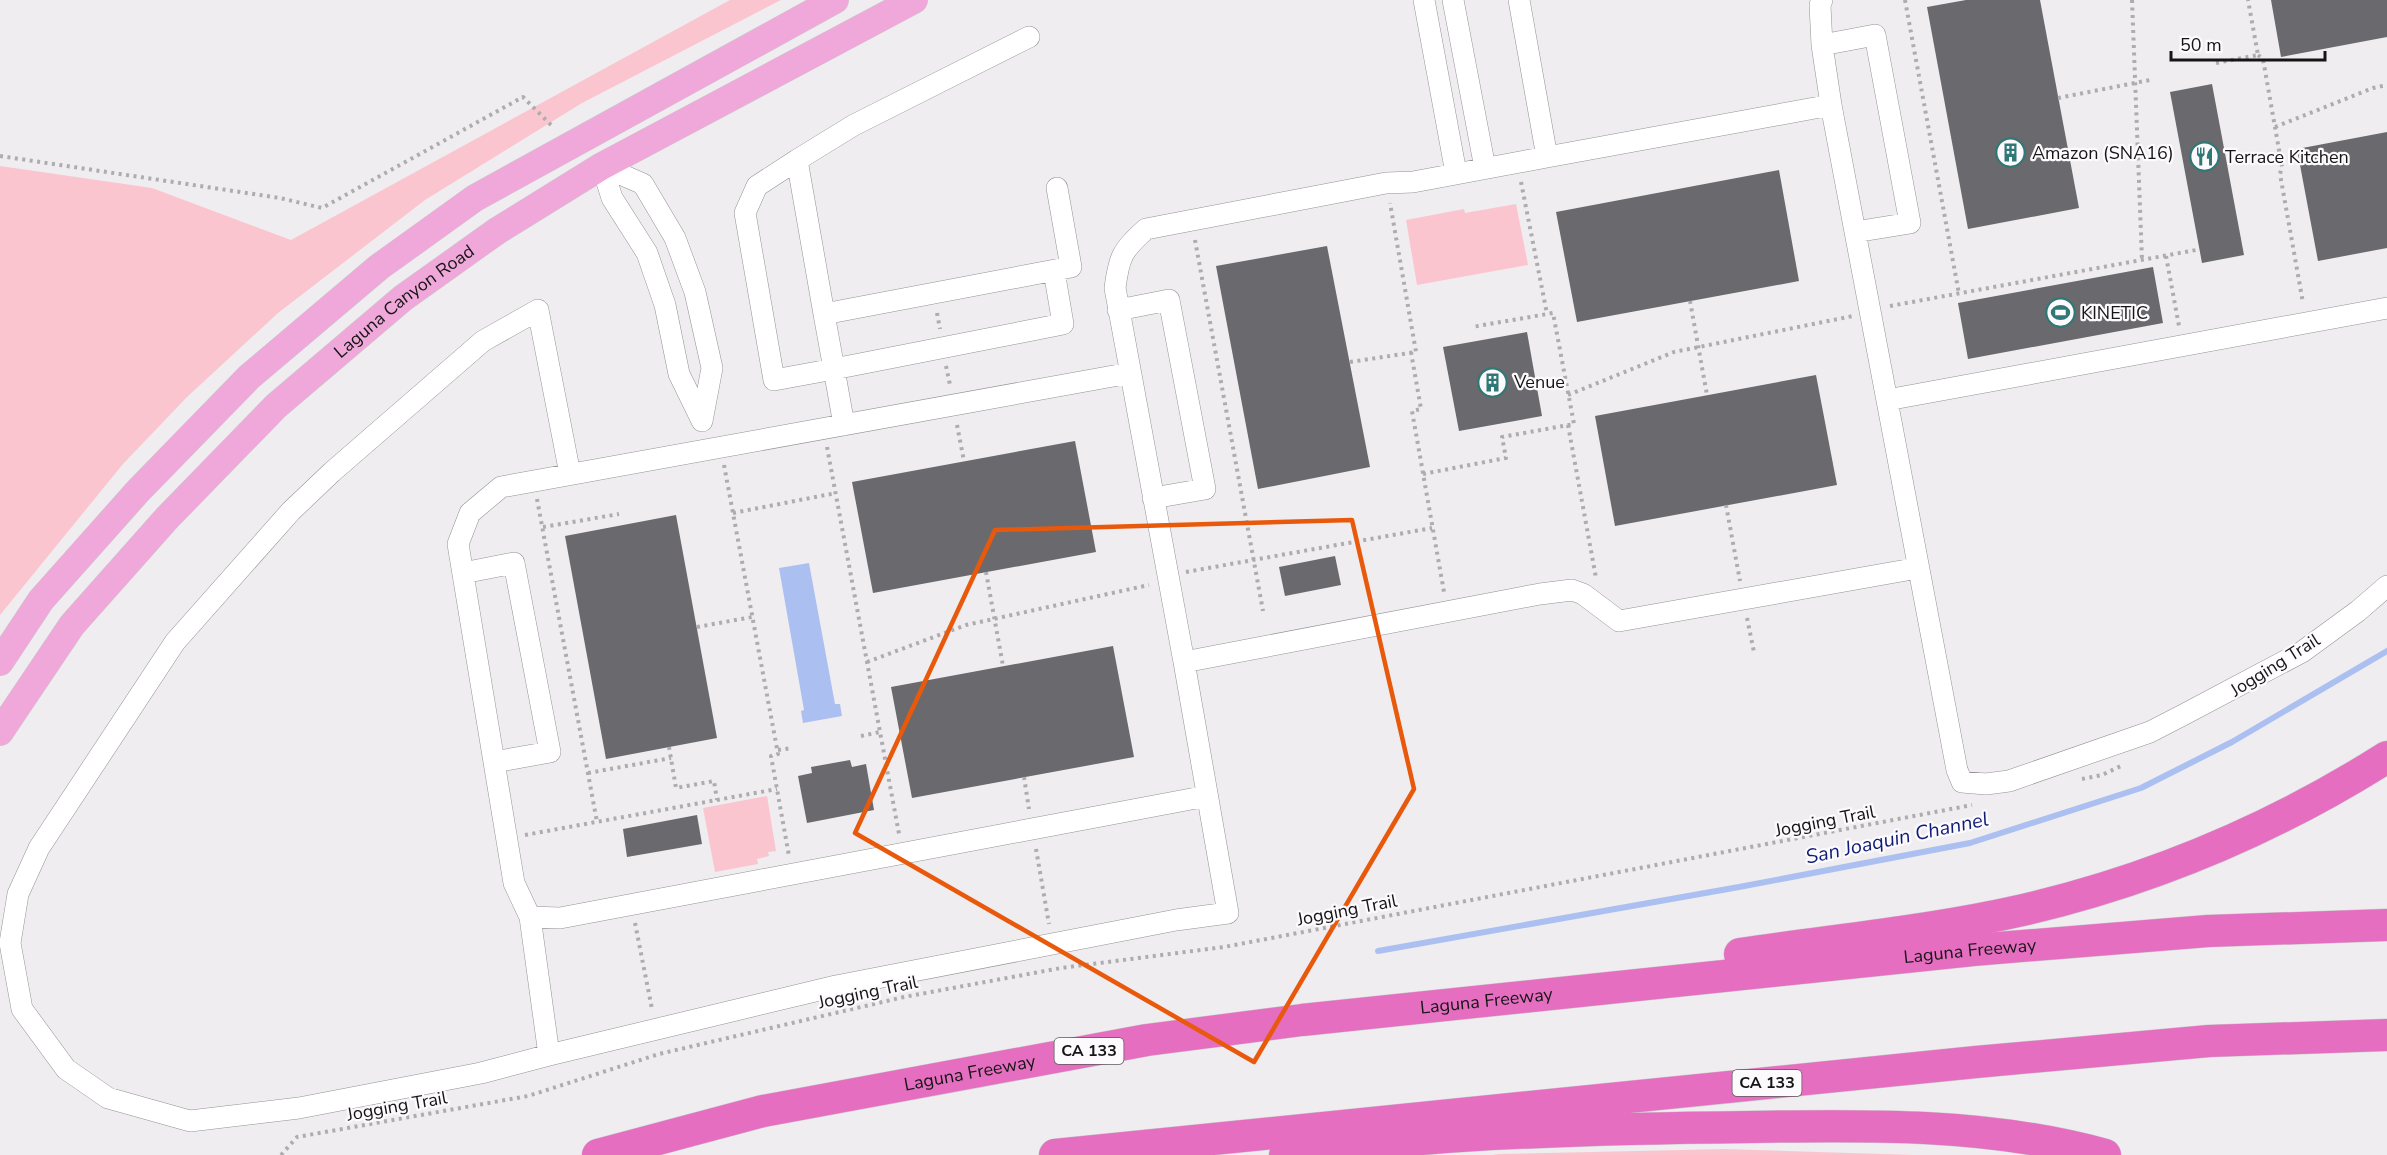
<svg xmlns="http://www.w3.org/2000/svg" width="2387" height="1155" viewBox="0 0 2387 1155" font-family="'Nunito Sans',sans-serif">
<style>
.green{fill:#fbc5cf}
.water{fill:#abc0f1}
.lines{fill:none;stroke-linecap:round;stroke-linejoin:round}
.stream{stroke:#abc0f1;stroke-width:6}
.building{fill:#6a696d}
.minor-casing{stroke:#949295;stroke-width:22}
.major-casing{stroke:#ccc;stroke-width:28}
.highway-casing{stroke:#ccc;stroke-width:33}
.path{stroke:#adacae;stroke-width:4;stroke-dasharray:3 4.5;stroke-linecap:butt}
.minor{stroke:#fff;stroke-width:21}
.major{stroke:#efa8d9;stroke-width:27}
.highway{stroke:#e56ec0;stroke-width:32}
.marked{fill:none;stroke:#e8590c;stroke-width:4.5;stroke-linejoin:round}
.labels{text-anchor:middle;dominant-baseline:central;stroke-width:4.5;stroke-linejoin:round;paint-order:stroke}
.shield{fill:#fdfafe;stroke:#5b5a5c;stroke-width:1.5}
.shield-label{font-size:16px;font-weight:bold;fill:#151516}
.poi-label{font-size:18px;fill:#151516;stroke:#fdfafe;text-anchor:start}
.street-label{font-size:18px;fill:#151516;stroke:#fdfafe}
.water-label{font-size:20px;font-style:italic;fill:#0d1d77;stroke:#fdfafe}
</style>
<rect width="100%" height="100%" fill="#efedf0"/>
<!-- green -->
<path class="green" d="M730,0H781L582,103L425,200L278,313L187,397L123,464L0,615V166L152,188L291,240Z
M1516,204L1528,265L1417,285L1406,220L1464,209L1465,213Z
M767,796L776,851L768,852L769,856L757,859L758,864L715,872L703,808Z
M1726,1149L1914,1155H1492L1499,1154Z"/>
<!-- water -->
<path class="water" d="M809,563L835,704H840L842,716L803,723L801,711L804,710L779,568Z"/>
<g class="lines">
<!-- stream -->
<path class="stream" d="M1378,951L1739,887L1970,843L2141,788L2232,742L2387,651"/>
</g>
<!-- building -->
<path class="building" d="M1966,0H2040L2079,208L1968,229L1927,7Z
M2271,0H2387V37L2281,57Z
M2212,84L2244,255L2202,263L2170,92Z
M2387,132V248L2318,261L2297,149Z
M1779,170L1799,281L1577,322L1556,212Z
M1327,246L1370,467L1258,489L1216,266Z
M2153,267L2163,323L1968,359L1958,303Z
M1527,332L1542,416L1459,431L1443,347Z
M1816,375L1837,485L1615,526L1595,416Z
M1075,441L1096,552L873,593L852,482Z
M676,515L717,738L606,759L565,536Z
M1335,556L1341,585L1285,596L1279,567Z
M1113,646L1134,757L912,798L891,687Z
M850,760L852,767L866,764L874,810L807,823L798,776L812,773L811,767Z
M697,815L702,844L627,857L623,829Z"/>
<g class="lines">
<defs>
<path id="minor" d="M1424,0L1456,173
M1453,0L1485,168
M1519,0L1547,157L1831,105
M1822,0L1820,5L1822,45L1831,105L1957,770L1962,782L1986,784L2009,781L2150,732L2183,715L2302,652L2358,611L2387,586
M1822,45L1875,35L1910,223L1855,232
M1547,157L1413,182L1386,183L1146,229C1122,250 1119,257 1115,288L1184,662L1540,594L1572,590L1583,594L1619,621L1918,568
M797,160L854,125L1029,37
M602,166L643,184L675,238L695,292L712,368L702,421L679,374L665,305L647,253L612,198Z
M1118,310L1169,300L1205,489L1153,498
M824,314L834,369L774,380L745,213L757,186L797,160L824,314L1071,267L1057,188
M1130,373L501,487L470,513L458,544L514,883L530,917L560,918L1207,796
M1887,400L2387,308
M844,425L834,369L1063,324L1054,271
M463,573L514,563L550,752L494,762
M530,917L549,1055L481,1073L299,1108L190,1121L108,1098L66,1069L22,1009L10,943L18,894L39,848L175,642L291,511L332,472L483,341L538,310L570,474
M549,1055L836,986L1176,920L1228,913L1184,662"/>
<g id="major">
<path d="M0,662L41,600L138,491L249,377L379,267L475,198L835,0"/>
<path id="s1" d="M0,732L72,625L167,518L276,406L403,298L497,231L602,166L914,0"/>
</g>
<g id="highway">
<path d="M1740,954C1833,940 1931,931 2023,910C2152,880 2275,828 2387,757"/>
<path id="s2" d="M598,1155L763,1111L1147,1040L1302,1020L1973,950L2208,931L2387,925"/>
<path d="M1055,1155L1976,1062L2209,1041L2387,1035"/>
<path d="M1285,1155C1344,1149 1402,1139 1461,1136C1557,1130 1654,1128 1750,1127C1868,1125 1991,1123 2105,1155"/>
</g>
</defs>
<!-- minor casing -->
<use href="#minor" class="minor-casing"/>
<!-- major casing -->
<use href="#major" class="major-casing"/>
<!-- highway casing -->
<use href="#highway" class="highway-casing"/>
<!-- path -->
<path class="path" d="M1905,0L1959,294
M2132,0L2142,260
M2258,55L2263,59L2282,167L2280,174L2303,303
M2216,63L2258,55L2248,0
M2058,98L2150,80
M2275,127L2373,88L2387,85
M0,156L280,198L322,208L523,97L554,128
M1521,182L1547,314
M1195,240L1263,611
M2166,256L2179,326
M1690,301L1707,395
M1890,306L2196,250
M937,313L940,329
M1411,352L1421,409L1412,411L1444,592
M1350,362L1416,352L1390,203
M946,366L950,385
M1568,395L1674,352L1853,316
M957,425L964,461
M1568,425L1596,578
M827,447L899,834
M724,465L778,754L771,756L789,856
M1423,474L1506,458L1502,437L1574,424L1553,313L1472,327
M537,499L597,822
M1726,505L1740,581
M733,513L836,493
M543,527L619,514
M986,572L1003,666
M1186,572L1432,528
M1747,618L1754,652
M697,627L752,617
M867,662L966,625L1149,585
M861,736L880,732
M669,747L676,788L714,781L717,800
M778,750L792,748
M588,773L671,758
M1024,777L1029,809
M2082,779L2102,775L2123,765
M525,835L777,789
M1036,849L1049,924
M635,923L652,1009
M281,1155L297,1137L528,1096L659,1054L904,997L1061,968L1224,947L1972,805"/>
<!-- minor -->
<use href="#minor" class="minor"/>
<!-- major -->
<use href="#major" class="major"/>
<!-- highway -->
<use href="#highway" class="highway"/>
</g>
<!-- marked area -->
<path class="marked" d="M1352,520L1414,789L1254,1062L855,833L995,530Z"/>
<!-- icons -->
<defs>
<symbol id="building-ring" viewBox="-11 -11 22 22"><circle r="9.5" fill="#fdfafe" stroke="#2f7876" stroke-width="1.5"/><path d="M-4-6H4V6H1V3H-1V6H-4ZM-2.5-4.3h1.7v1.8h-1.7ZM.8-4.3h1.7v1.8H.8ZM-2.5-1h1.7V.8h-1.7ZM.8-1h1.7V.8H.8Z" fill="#2f7876"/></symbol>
<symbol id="restaurant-ring" viewBox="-11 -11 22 22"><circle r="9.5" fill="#fdfafe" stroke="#2f7876" stroke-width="1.5"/><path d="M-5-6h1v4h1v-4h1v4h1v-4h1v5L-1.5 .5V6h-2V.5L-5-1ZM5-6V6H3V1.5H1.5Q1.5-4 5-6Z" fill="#2f7876"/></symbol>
<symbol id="stadium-ring" viewBox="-11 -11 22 22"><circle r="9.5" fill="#fdfafe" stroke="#2f7876" stroke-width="1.5"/><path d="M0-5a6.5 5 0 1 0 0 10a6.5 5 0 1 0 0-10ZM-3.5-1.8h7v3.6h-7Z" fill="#2f7876"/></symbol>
</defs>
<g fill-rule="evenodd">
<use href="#building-ring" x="1994" y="136" width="33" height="33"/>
<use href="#restaurant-ring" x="2188" y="140" width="33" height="33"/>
<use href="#stadium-ring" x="2044" y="296" width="33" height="33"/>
<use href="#building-ring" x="1476" y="366" width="33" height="33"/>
</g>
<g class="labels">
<!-- shield labels -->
<g class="shield">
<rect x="1054.5" y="1038" width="69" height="26" rx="4.5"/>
<rect x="1732.5" y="1070" width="69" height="26" rx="4.5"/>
</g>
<g class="shield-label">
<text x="1089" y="1051">CA 133</text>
<text x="1767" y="1083">CA 133</text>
</g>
<!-- poi labels -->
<g class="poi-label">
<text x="2032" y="153">Amazon (SNA16)</text>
<text x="2225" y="157">Terrace Kitchen</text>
<text x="2081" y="313">KINETIC</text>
<text x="1514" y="382">Venue</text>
</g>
<!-- street labels -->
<g class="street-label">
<text stroke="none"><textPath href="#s1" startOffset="594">Laguna Canyon Road</textPath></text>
<text transform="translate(2275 665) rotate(-32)">Jogging Trail</text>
<text transform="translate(1825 821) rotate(-11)">Jogging Trail</text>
<text transform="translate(1347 910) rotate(-11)">Jogging Trail</text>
<text stroke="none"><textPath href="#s2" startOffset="1389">Laguna Freeway</textPath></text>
<text transform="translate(868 992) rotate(-12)">Jogging Trail</text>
<text stroke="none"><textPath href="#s2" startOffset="903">Laguna Freeway</textPath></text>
<text stroke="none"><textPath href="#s2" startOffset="381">Laguna Freeway</textPath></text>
<text transform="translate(397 1106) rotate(-10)">Jogging Trail</text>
</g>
<!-- water labels -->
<g class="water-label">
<text transform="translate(1897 838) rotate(-12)">San Joaquin Channel</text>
</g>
</g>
<!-- scale -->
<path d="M2171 51v9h154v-9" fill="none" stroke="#151516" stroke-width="3"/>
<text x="2180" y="51" font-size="18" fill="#151516" stroke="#fdfafe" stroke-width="4.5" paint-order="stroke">50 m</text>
</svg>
